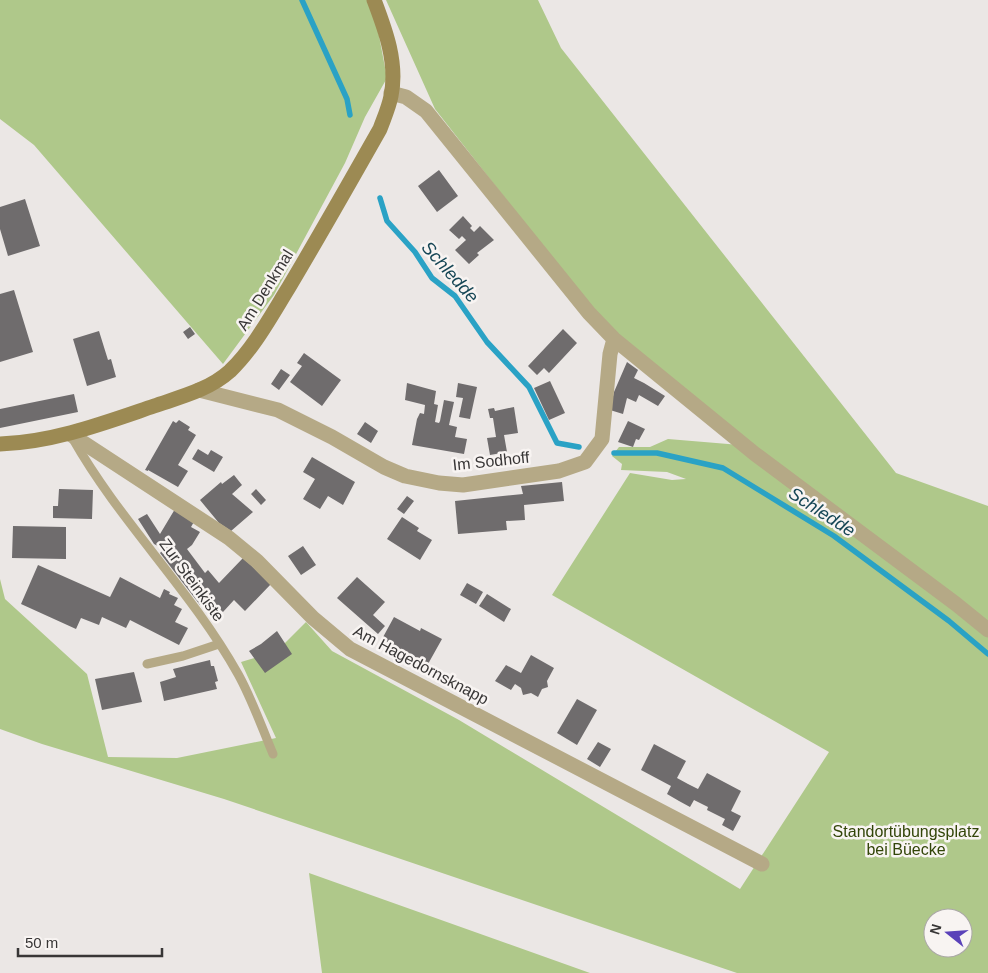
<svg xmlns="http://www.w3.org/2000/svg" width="988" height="973" viewBox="0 0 988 973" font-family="Helvetica,sans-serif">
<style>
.green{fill:#afc88a;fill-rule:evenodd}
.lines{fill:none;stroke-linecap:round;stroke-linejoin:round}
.stream{stroke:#2aa2c5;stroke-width:5.5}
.building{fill:#6f6c6d}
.lane{stroke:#b5a986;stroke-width:9}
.street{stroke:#b5a986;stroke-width:15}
.secondary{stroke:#9c8a53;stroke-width:15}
.labels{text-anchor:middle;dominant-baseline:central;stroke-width:5;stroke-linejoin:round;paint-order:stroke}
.street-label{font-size:16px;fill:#383636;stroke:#f8f4f2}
.park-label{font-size:16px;fill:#324508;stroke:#f8f4f2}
.water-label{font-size:18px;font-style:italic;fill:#174756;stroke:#f8f4f2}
</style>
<rect width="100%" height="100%" fill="#ebe7e5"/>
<!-- green -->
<path class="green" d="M0,0H368L376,20L387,78L365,117L345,163L274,295L223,364L34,145L0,119Z
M386,0H538L561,48L896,473L988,506V973H737L224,799L42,744L0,729V579L5,599L87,674L108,757L177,758L276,738L241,662L277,651L306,622L332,651L459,720L740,889L829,752L552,595L630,473L672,480L686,479L667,472L621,470L622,464L612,456L619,447H650L668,439L752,446L612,330L589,305L435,109ZM933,918H963V948H933Z
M309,873L590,973H322Z"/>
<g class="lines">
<!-- stream -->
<path class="stream" d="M302,0L347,99L350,115
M380,198L387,221L415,252L432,278L455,296L487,342L529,387L557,443L579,447
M614,453H657L723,468L834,536L949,621L988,654"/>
</g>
<!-- building -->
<path class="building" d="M439,170L458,196L437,212L418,186Z
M25,199L40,246L8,256L0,229V207Z
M463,216L472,226L470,228L474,232L480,226L494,240L477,253L479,255L469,264L455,250L466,240L462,236L459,239L449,230Z
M14,290L33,352L0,362V294Z
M190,327L195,334L188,339L183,332Z
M563,329L577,343L549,373L544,368L537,375L528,366Z
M99,331L108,360L111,359L116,377L87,386L73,339Z
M304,353L341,380L322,406L290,382L302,366L297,363Z
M627,362L638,370L634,378L644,383L665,396L658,406L639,395L636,402L627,398L623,414L610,410L614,392Z
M281,369L290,375L279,390L271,384Z
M550,381L565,413L549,420L534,388Z
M407,383L436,391L434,404L438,405L435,422L439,423L440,421L444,400L454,402L449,425L457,427L455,437L467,439L464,454L412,445L417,419L420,413L424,414L425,405L405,400Z
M458,383L477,387L470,419L459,417L463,398L456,397Z
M74,394L78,412L0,428V409Z
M514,407L518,433L504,435L507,452L490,455L487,438L496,437L493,418H490L488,409L494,408L495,411Z
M179,420L190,427L188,430L196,435L178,465L188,471L178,487L148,470V471L145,470L173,421L176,423Z
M628,421L645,429L639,440L636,439L633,447L618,442Z
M365,422L378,431L371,443L357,434Z
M198,449L208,455L211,450L223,457L214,472L192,459Z
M312,457L355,482L343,505L328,496L320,509L303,499L315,479L303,472Z
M234,475L242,485L232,494L253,512L231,531L219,523L200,500L221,482L222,484Z
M562,482L564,501L524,505L525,520L506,521L507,530L458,534L455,501L523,494L521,486Z
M59,489L93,490L92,519L53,518V506H58Z
M256,489L266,500L261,505L251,494Z
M407,496L414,501L404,514L397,509Z
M175,509L195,520L191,527L200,532L192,545L187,549L205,573L208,570L219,583L243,558L271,584L245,611L234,600L223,612L207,597L200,605L160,553L164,549L154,544L138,519L147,514L160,534Z
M402,517L419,528L417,531L432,540L420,560L387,539Z
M13,526L66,527V559L12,558Z
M303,546L316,565L301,575L288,556Z
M38,565L110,597L120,577L160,598L164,589L170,592L169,594L178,598L174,605L182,609L175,622L188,628L179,645L130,620L126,628L102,617L99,625L81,618L76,629L21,604Z
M357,577L385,602L373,615L385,626L378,634L337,598Z
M467,583L483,592L476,604L460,595Z
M487,594L511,609L504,622L479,606Z
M394,617L420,631L421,628L442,639L428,664L382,639Z
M277,631L292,654L265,673L249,651L261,644Z
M531,655L554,668L547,681L548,687L542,689L538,697L531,693L523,695L521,688L515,684L511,690L495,681L506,665L521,673Z
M210,660L211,666H214L218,681L215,682L217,689L164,701L160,682L176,677L173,669Z
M134,672L142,702L102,710L95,679Z
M577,699L597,710L577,745L557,733Z
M598,742L611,749L600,767L587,759Z
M654,744L686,761L677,778L688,784L698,789L707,773L741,791L731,811L741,816L733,831L722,825L725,819L707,810L708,807L694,800L690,807L679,801L667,794L671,786L641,770Z"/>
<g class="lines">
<!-- lane -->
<path class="lane" d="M73,439C120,522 191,590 238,674C252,699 262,728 273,754
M147,664L183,656L219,644"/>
<!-- street -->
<path class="street" d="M391,93L406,97L426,111L589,313L614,339L755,454L956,604L988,630
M199,390L278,410L332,437L384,467L405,476L439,483L463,485L559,471L585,462L602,439L610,354L614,339
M70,434L229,538L257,561L313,618L350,649L762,864"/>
<!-- secondary -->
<path class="secondary" d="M0,444C54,442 104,423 154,406C180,397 209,390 230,371C254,348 271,316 289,287C320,235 350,182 380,129C384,118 389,107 391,96C398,63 385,29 374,0"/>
</g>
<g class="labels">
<!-- street labels -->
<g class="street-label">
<text transform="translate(265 290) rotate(-58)">Am Denkmal</text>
<text transform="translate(491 461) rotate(-6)">Im Sodhoff</text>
<text transform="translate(192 580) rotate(54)">Zur Steinkiste</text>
<text transform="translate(421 665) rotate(28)">Am Hagedornsknapp</text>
</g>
<!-- park labels -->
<g class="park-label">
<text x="906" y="831">Standortübungsplatz<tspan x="906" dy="18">bei Büecke</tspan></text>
</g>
<!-- water labels -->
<g class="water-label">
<text transform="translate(450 272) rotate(48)">Schledde</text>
<text transform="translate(822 512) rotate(33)">Schledde</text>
</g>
</g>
<!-- north arrow -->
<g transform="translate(948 933) rotate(287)"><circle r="24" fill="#f8f4f2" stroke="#aba8a7"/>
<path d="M0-4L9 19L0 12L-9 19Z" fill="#5a41b9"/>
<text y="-8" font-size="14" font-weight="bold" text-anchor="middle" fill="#383636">N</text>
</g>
<!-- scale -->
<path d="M18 948v8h144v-8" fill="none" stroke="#383636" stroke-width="2.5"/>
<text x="25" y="948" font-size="15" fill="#383636" stroke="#f8f4f2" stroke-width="4" paint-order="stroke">50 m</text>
</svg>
